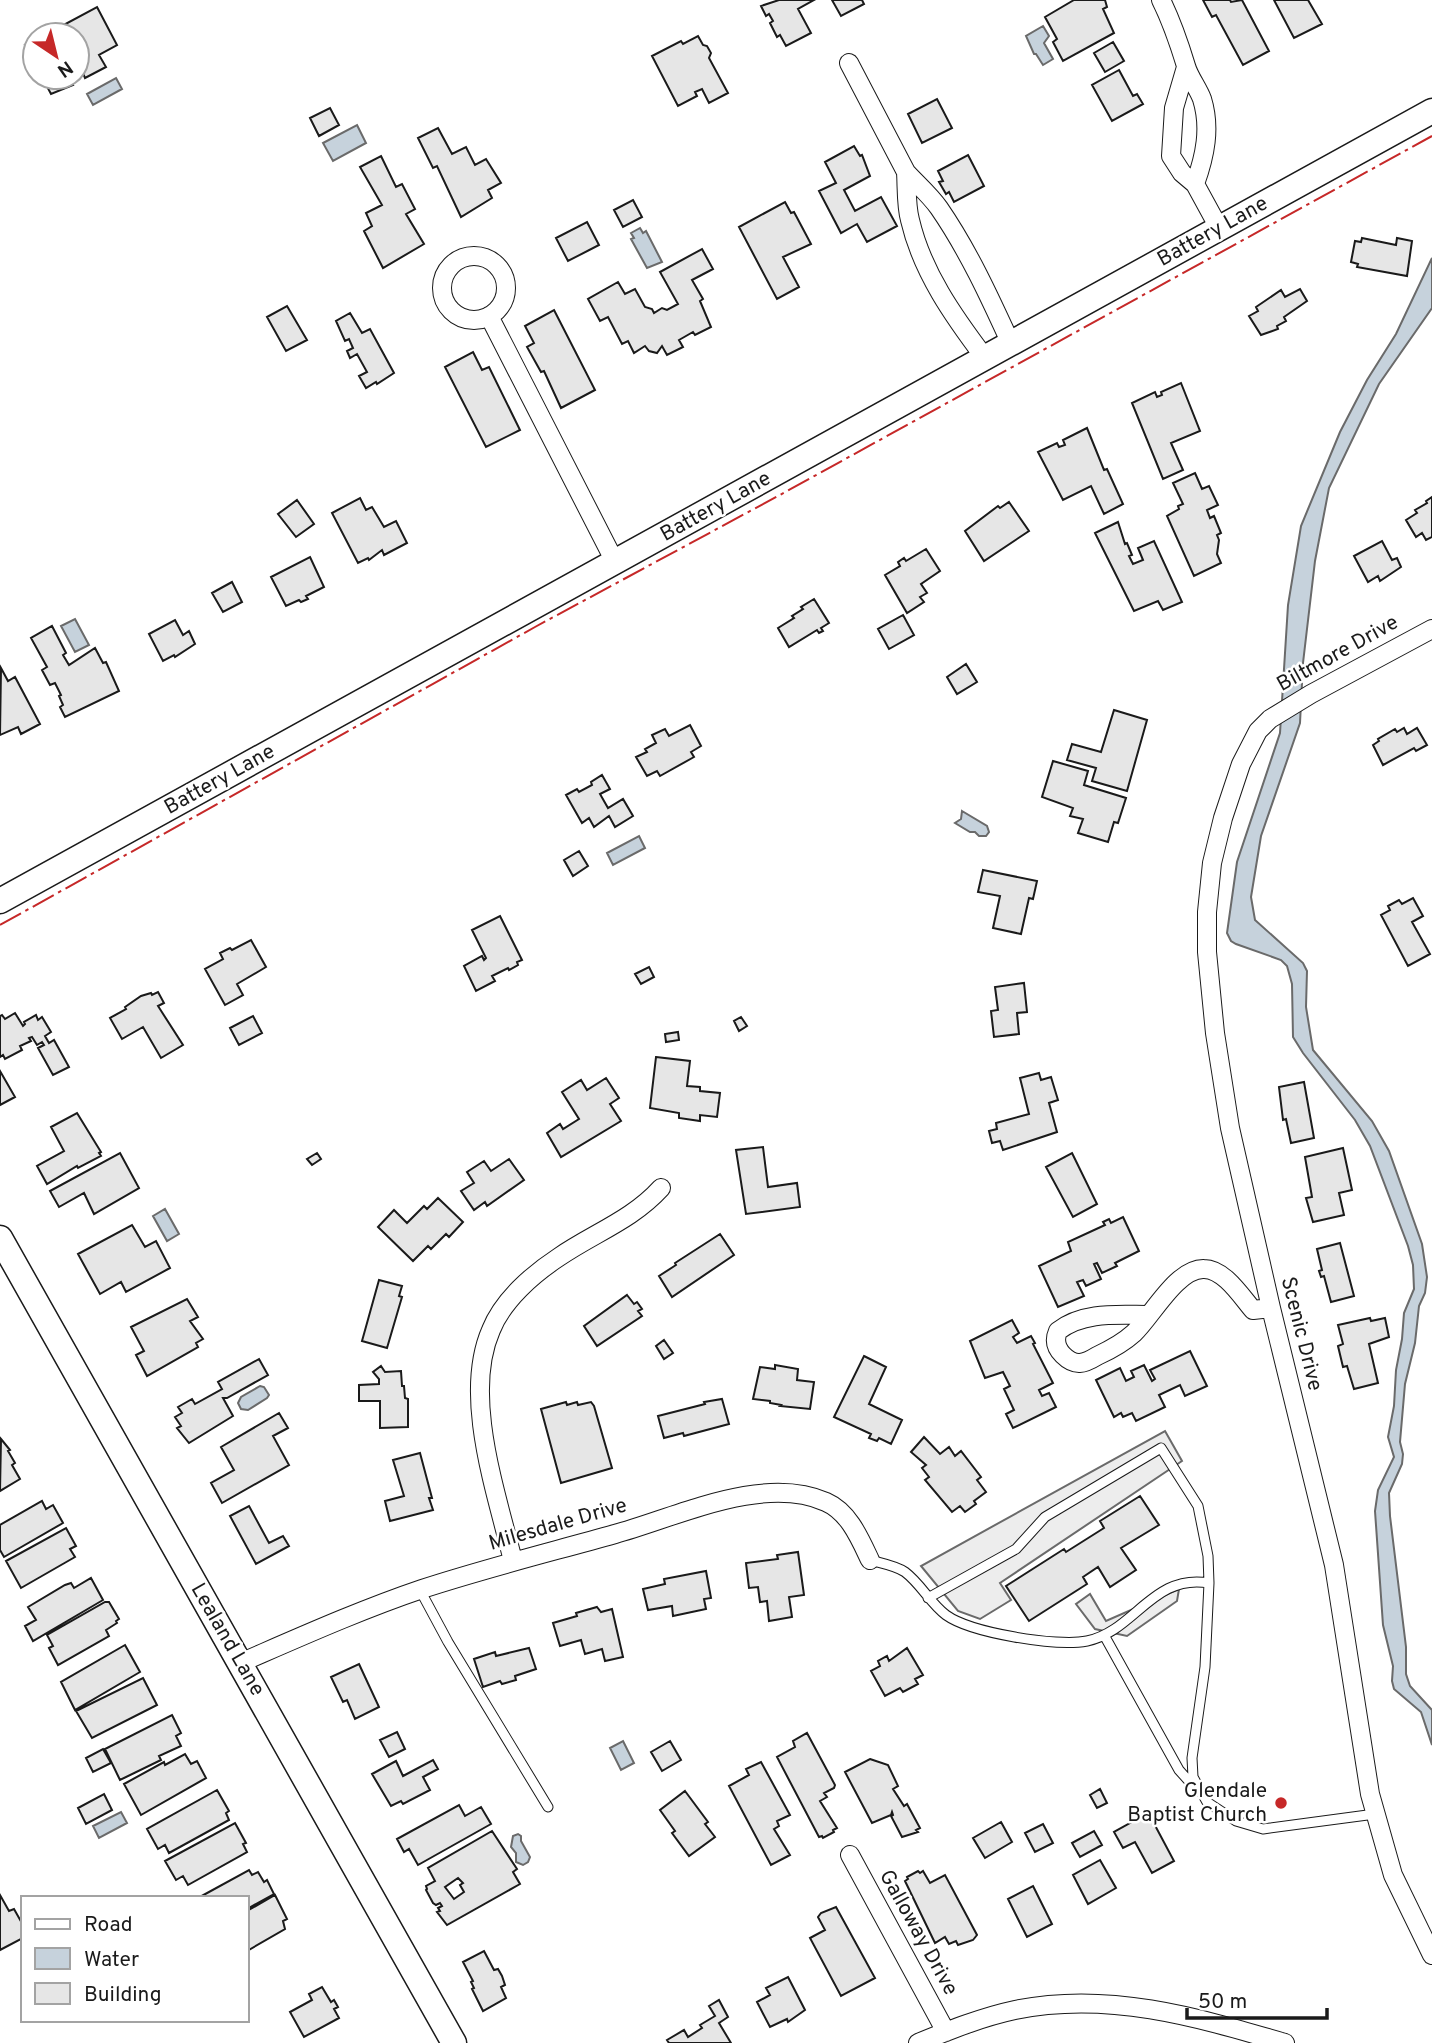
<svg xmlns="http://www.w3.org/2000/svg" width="1432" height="2043" viewBox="0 0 1432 2043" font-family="Overpass,sans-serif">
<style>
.parking{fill:#ededed;stroke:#6a6a6a;stroke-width:2}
.water{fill:#c6d2dc;stroke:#6a6a6a;stroke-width:2}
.building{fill:#e6e6e6;stroke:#1a1a1a;stroke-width:2;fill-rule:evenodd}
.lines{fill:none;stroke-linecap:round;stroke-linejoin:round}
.lane-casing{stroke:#1a1a1a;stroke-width:11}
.street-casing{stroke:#1a1a1a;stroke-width:20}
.secondary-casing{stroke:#1a1a1a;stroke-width:27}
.lane{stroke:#fff;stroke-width:9}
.street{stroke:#fff;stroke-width:18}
.secondary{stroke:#fff;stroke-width:24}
.power{stroke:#c62828;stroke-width:2;stroke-dasharray:24 5 3.5 5;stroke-linecap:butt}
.poi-dot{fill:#c62828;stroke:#fff;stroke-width:2.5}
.labels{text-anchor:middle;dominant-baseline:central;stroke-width:5;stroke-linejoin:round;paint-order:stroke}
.street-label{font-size:21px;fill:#1a1a1a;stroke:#fff}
.poi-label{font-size:21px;fill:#1a1a1a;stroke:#fff;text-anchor:end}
</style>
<rect width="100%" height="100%" fill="#fff"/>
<!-- parking -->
<path class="parking" d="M1165,1431L1182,1461L1000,1583L1011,1600L980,1619L958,1611L921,1566Z
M1179,1589L1177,1601L1127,1636L1095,1629L1076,1604L1090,1594L1106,1621Z"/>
<!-- water -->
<path class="water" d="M1043,26L1049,36L1044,43L1053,59L1043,65L1036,54H1034L1026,36Z
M116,78L122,89L93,105L87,94Z
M357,125L366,143L333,161L323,143Z
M640,228L643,233L646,231L662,262L647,268L631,239L634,238L631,233Z
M1432,258V308L1379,384L1329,488L1315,561L1303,663L1300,723L1261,836L1251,897L1255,920L1303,963L1307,971L1306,1007L1313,1050L1372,1121L1389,1151L1422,1244L1427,1277L1425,1293L1419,1306L1415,1343L1405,1384L1400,1442L1403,1454L1402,1464L1389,1493L1390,1516L1406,1647V1674L1410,1686L1432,1710V1745L1421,1712L1394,1689L1392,1681L1393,1666L1383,1625L1375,1511L1378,1490L1394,1457L1388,1437L1394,1406L1396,1370L1402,1339L1404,1313L1414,1289L1413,1265L1408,1246L1370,1146L1355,1120L1303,1053L1293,1037L1292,984L1287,966L1281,960L1236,944L1231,941L1227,933L1237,862L1280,733L1288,605L1301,526L1340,432L1367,380L1396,334Z
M75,619L89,645L75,652L61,626Z
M962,811L987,826L989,832L986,836H979L975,832H970L955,823L961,819Z
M639,836L645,848L613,865L607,853Z
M165,1209L179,1234L167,1241L153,1216Z
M260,1386L264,1387L269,1395L267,1398L248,1410L241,1409L238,1403L241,1397Z
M623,1741L634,1763L621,1770L610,1748Z
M121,1812L127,1823L99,1838L93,1826Z
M518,1834L521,1836V1841L530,1857L528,1862L523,1865L516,1862V1853L511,1847L513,1836Z"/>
<!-- building -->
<path class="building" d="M779,0H814L798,9L811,33L786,46L780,35L777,37L770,23L773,21L769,14L766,16L761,6Z
M832,0H862L864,4L841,16Z
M1074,0H1105L1107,7L1103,9L1114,33L1063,61L1053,42L1057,39L1045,17Z
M1203,0H1230L1231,2L1242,0L1269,51L1243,65L1216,15L1212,17Z
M1274,0H1308L1322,24L1294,38Z
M97,7L117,45L99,55L106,67L85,78L83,73L77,76V35H45Z
M698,36L703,45L707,46L711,53L709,58L728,93L709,103L702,89L695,92L697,96L678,106L652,56L681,41L683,44Z
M35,40V63L25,45Z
M1113,42L1124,61L1105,72L1094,53Z
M1119,70L1133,96L1137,94L1143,104L1112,121L1092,85Z
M42,77H75L70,80L73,85L51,94Z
M937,99L952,128L922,143L908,114Z
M330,108L339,125L319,136L310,118Z
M438,128L452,154L466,147L475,165L486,159L501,183L488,190L492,198L461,217L437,166L433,168L418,138Z
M854,146L860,156L862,155L870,176L844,190L855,211L881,197L897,226L867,242L857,224L841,233L819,191L836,183L825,162Z
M968,155L984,186L954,202L949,192L946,194L939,182L943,181L938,171Z
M381,156L396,187L402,184L415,209L406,214L424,244L383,268L364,231L372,226L366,213L382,205L360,167Z
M633,200L642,217L623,227L614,210Z
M785,202L791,213L794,212L811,244L783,257L799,287L777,299L739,227Z
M587,222L599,245L568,261L556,238Z
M1362,238L1396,245L1397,238L1412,241L1407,276L1357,267L1358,264L1351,262L1355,241L1361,242Z
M702,249L713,269L692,280L703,299L700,301L711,327L695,335L693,332L679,340L683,347L667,355L662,346L657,353L649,351L645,346L634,353L628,341L622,344L608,317L600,321L588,299L618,282L625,294L635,289L645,307L652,309L654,313L662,308L667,310L678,304L660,272Z
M1300,289L1307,301L1284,317L1286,321L1277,326L1278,329L1261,335L1249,316L1258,311L1256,307L1281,290L1285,297Z
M287,306L307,340L286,351L267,317Z
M554,310L595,390L561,408L544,371L541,372L527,347L534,343L525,326Z
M350,313L362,333L370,329L394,373L377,384L376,382L366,388L359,376L367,372L357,354L350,358L347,351L353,348L349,339L345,341L336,321Z
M473,352L482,370L489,367L520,430L486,447L445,367Z
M1181,383L1200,431L1171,443L1183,470L1163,479L1132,403L1155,392L1157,397L1162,395L1161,392Z
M1087,428L1104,470L1107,469L1123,504L1104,514L1091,486L1063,500L1038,452L1057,443L1059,447L1065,445L1063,440Z
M1195,473L1202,489L1209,486L1218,505L1207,510L1210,518L1214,516L1221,533L1217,535L1219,540L1217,554L1221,563L1194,576L1167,516L1179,509L1178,506L1183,504L1173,483Z
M1432,497V537L1426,540L1422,533L1416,537L1406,520L1417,513L1415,510L1427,503L1426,501Z
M360,498L366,510L372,507L384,527L396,521L407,543L384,555L382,550L369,560L368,558L358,563L332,513Z
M297,500L314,524L296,537L278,514Z
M1009,502L1029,531L984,561L965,531L998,506L1000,508Z
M1118,522L1125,544L1127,543L1132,555L1129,556L1133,564L1143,560L1138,548L1154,541L1182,602L1163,610L1158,601L1134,611L1095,533Z
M1382,541L1392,560L1397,558L1401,567L1380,581L1378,576L1368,582L1354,556Z
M926,549L940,571L921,584L927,593L920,597L924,602L907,613L885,575L900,566L898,562L904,558L906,561Z
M310,557L324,587L306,596L308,599L301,602L299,600L286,606L271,577Z
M232,582L242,602L223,612L212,593Z
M814,599L829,623L821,628L823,631L819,633L817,630L789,647L778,628L794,618L792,616L803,609L801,607Z
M903,615L914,635L889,649L878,629Z
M175,620L183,635L189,631L195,644L175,657L174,655L163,661L149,634Z
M52,626L66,653L63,655L69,665L95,648L103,663L106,662L119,691L65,717L60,707L63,705L59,696L61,695L55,683L50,685L42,670L47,667L31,638Z
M966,664L977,682L957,694L947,677Z
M1,668L8,681L15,677L40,724L21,734L18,727L0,735Z
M1114,710L1147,720L1127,791L1092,781L1096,768L1067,760L1072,744L1101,752Z
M690,725L701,746L691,752L694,757L660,776L657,771L647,776L636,757L647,752L645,749L656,743L652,735L665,729L669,736Z
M1404,728L1407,734L1417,728L1427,745L1416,751L1414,748L1383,765L1373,745L1379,741L1378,739L1395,729L1397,732Z
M1053,761L1088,771L1084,785L1126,798L1118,823L1114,822L1108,842L1078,833L1083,819L1070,816L1073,808L1042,797Z
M602,775L610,789L600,794L608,808L623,799L633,816L615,827L609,816L594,827L589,818L582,823L566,795L577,789L579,792L592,785L591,782Z
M579,851L588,866L573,876L564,860Z
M983,870L1037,881L1033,899L1029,898L1021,934L993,928L1000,896L978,892Z
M1413,898L1423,916L1412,922L1430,954L1408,966L1381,915L1390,910L1388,906L1399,900L1402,904Z
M500,916L522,960L517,962L518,965L509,970L508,968L492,976L495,981L476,991L464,966L482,956L484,960L486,958L472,930Z
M251,940L266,967L237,984L243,995L225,1005L205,969L223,959L220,953L230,948L232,950Z
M649,967L654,977L641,984L635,974Z
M1024,983L1027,1012L1017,1013L1019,1034L994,1037L991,1011L998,1010L995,987Z
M158,992L164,1003L158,1006L183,1045L161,1058L143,1027L122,1039L110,1018L126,1009L125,1007L141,996L151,993L152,995Z
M15,1013L23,1026L25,1024L24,1022L36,1015L38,1020L42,1017L51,1032L45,1036L49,1043L54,1040L69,1067L53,1075L38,1048L44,1045L42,1042L37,1045L32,1037L29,1038L31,1041L20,1046L22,1050L5,1059L3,1055L0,1057V1016L2,1015L5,1019Z
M253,1016L262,1033L239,1045L230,1028Z
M741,1017L747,1026L739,1031L734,1021Z
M678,1032L679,1040L666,1042L665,1034Z
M656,1057L690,1061L687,1086L700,1087V1091L720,1093L717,1117L700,1115V1121L679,1118V1113L650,1108Z
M0,1071L15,1097L0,1105Z
M1039,1073L1041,1080L1051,1077L1058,1100L1049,1103L1057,1132L1003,1150L1000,1141L992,1143L989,1131L997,1129L996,1123L1029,1114L1020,1078Z
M606,1078L619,1098L610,1104L621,1121L561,1157L547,1133L560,1124L563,1129L579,1119L562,1092L581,1080L587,1090Z
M1304,1082L1314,1138L1291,1143L1286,1119L1283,1120L1279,1087Z
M77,1113L101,1152L99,1153L101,1156L78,1168L77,1166L47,1184L37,1166L64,1151L51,1127Z
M763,1147L768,1187L797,1183L800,1207L746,1214L736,1150Z
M1343,1148L1352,1190L1339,1193L1344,1215L1313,1222L1306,1198L1312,1197L1305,1157Z
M120,1153L139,1188L94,1214L84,1193L59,1207L50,1191Z
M317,1153L321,1159L312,1165L307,1159Z
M1072,1153L1097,1204L1073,1217L1046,1167Z
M509,1159L524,1180L487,1206L485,1202L474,1210L461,1191L474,1183L467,1172L484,1161L491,1171Z
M438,1198L463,1222L449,1237L446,1234L431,1249L428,1246L413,1261L378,1227L394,1210L407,1223L424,1206L427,1209Z
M1123,1217L1139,1251L1115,1263L1117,1266L1102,1273L1097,1263L1094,1264L1101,1279L1086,1286L1083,1280L1077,1282L1084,1296L1058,1307L1039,1266L1071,1251L1068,1242L1105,1225L1103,1222L1109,1219L1111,1223Z
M132,1225L145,1247L156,1241L170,1268L126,1292L121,1282L100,1294L78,1254Z
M720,1234L734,1255L672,1297L659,1276L676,1265L675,1263Z
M1340,1243L1354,1296L1331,1302L1324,1276L1321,1277L1319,1271L1322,1270L1317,1249Z
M379,1280L402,1286L399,1296L402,1297L387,1348L362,1341Z
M627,1295L634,1304L637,1302L642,1309L638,1311L642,1316L597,1346L584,1326Z
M187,1299L198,1317L190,1321L203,1339L196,1343L198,1347L147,1376L136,1355L144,1351L131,1327Z
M1370,1318L1371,1321L1385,1318L1389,1337L1369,1344L1378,1383L1354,1389L1347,1366L1343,1367L1338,1346L1343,1344L1338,1325Z
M1012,1320L1019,1333L1013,1337L1017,1343L1031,1336L1035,1343L1033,1344L1053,1383L1039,1390L1042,1396L1049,1393L1056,1407L1013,1428L1006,1414L1014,1410L1004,1389L1010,1386L1003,1372L985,1378L970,1341Z
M664,1340L673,1353L664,1359L656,1346Z
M1190,1351L1207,1386L1185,1396L1180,1385L1159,1395L1165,1407L1136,1421L1132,1413L1123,1417L1121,1413L1114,1417L1096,1380L1120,1368L1126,1381L1134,1377L1131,1371L1144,1365L1152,1381L1155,1379L1150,1370Z
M864,1356L886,1367L869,1404L902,1420L891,1444L879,1438L877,1441L869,1438L871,1434L834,1417Z
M259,1359L268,1375L227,1398H223L233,1416L189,1443L177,1428L181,1426L175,1417L182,1413L178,1407L192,1399L195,1404L222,1389L218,1382Z
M775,1365L798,1369L797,1380L814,1382L810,1409L780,1406L781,1405L770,1403V1401L753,1399L760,1367L775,1369Z
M381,1366L385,1372L401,1371L402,1386H404L405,1398L408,1399V1427L380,1428V1401H359V1385L379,1384V1379L373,1372Z
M722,1399L729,1424L684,1436L683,1433L664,1438L658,1416L705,1404L704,1402Z
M566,1402L567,1405L577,1402L578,1405L591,1402L594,1406L612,1468L561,1483L541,1409Z
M279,1413L288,1428L273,1436L289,1465L222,1503L211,1483L234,1470L221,1447Z
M924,1437L940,1454L949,1447L955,1456L961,1451L981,1477L977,1480L986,1492L974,1501L976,1504L965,1512L960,1506L952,1512L925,1480L929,1477L922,1468L926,1465L911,1452Z
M1,1439L10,1450L8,1451L15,1463L12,1465L20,1479L0,1491Z
M420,1453L432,1498H429L433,1510L390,1521L385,1501L404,1496L393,1460Z
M1140,1496L1159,1525L1121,1548L1136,1570L1110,1587L1098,1567L1083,1577L1087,1584L1029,1621L1006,1586L1064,1549L1066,1552L1104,1528L1100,1521Z
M42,1501L46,1509L53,1505L63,1523L4,1557L0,1550V1525Z
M249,1506L269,1543L283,1536L289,1546L256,1564L230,1516Z
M66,1528L76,1546L70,1549L75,1557L21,1588L6,1561Z
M798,1552L804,1595L789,1597L792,1617L769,1621L767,1601L760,1602L758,1587L749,1588L746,1563L778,1559L777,1555Z
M706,1571L711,1598L704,1599L706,1609L673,1616L672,1606L648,1610L643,1589L665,1584L664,1579Z
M91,1578L103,1600L33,1641L25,1626L36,1620L28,1607L65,1585L71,1583L74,1588Z
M105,1602H109L119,1619L116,1621L117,1623L106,1630L109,1636L58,1665L49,1648L53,1646L47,1635Z
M597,1607L601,1612L612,1609L623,1657L605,1661L602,1649L585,1654L581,1640L560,1646L553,1623L577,1616L576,1613Z
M125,1645L140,1672L75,1710L61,1682Z
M529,1648L536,1669L515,1676L516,1680L502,1684L500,1681L483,1687L474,1659L495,1652L496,1656Z
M907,1648L923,1675L915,1679L918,1684L903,1692L900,1688L885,1696L871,1671L880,1666L878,1661L887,1656L889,1661Z
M359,1664L379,1707L355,1719L347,1700L343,1702L331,1677Z
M143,1678L157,1705L92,1738L76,1711Z
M172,1715L181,1733L176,1736L181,1746L159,1756L161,1760L120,1780L105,1749Z
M397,1732L405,1749L389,1757L380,1740Z
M807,1733L835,1785L834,1788L824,1793L827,1797L820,1801L837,1828L833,1830L834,1832L823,1838L822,1836L819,1837L777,1757L795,1747L793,1741Z
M670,1741L681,1760L662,1771L651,1752Z
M103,1749L111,1763L93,1772L86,1758Z
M185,1754L191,1764L197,1761L206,1778L141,1815L124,1784L164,1762L165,1765Z
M870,1759L888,1765L898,1786L893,1789L904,1806L907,1804L920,1828L916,1830L918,1832L902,1837L891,1816L893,1815L892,1812L891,1815L872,1823L845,1772Z
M433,1760L438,1769L423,1777L430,1790L403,1804L401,1801L391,1806L372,1774L396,1761L403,1776Z
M761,1762L790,1815L777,1821L779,1826L774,1829L790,1855L771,1865L729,1786L749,1775L746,1769Z
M1100,1789L1107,1803L1097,1808L1090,1795Z
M217,1790L229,1811L226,1813L229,1820L169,1853L165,1845L158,1849L147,1829Z
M685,1791L708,1822L705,1824L715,1837L689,1856L672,1833L675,1831L660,1810Z
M104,1794L112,1810L86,1824L78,1808Z
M459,1805L465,1816L481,1807L491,1824L418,1865L409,1849L404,1852L397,1839Z
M1150,1816L1174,1861L1152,1873L1135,1842L1123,1848L1114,1832L1141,1817L1143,1819Z
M1001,1822L1012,1842L985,1858L973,1838Z
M235,1823L246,1843L243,1844L247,1852L188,1885L183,1876L176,1880L165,1861Z
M1043,1824L1053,1843L1035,1852L1025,1833Z
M492,1831L517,1869L513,1872L520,1884L447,1925L437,1912L440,1911L438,1908L442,1906L440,1903L436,1905L433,1903L426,1890L427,1889L426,1886L435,1881L428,1868ZM458,1878L463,1883L460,1885L464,1892L454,1899L445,1887Z
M1094,1831L1102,1845L1080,1857L1072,1843Z
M1100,1860L1116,1888L1088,1904L1073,1875Z
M249,1870L252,1875L258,1872L264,1882L267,1880L274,1894L247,1909V1898H198Z
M918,1871L920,1873L923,1871L930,1883L945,1875L977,1935L973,1940L958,1945L956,1941L949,1944L945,1937L935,1943L905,1881L908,1879L907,1877Z
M1033,1886L1052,1924L1027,1937L1008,1899Z
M0,1895L9,1911L14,1909L23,1925V1938L0,1950Z
M275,1895L287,1919L283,1921L285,1929L247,1951V1911Z
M836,1907L875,1978L841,1996L810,1938L825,1930L818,1917L821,1913Z
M484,1951L494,1970L498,1969L502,1976L505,1985L501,1987L506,1998L483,2011L472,1989L474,1988L471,1982L473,1981L463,1962Z
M788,1977L805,2010L788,2022L787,2019L770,2027L757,2002L770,1995L766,1988Z
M322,1987L331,2002L334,2000L338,2007L334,2009L339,2018L304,2037L290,2012L312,2000L309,1994Z
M719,2000L728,2017L719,2023L731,2043H669L667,2040L684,2030L688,2037L702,2028L700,2025L715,2016L709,2006Z"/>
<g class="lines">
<defs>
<path id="lane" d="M870,1560C881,1563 897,1566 905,1572C921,1584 930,1603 946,1615C971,1633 1057,1647 1087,1641C1135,1631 1153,1573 1209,1583L1208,1556L1198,1506L1161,1448L1045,1517L1016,1549L928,1598
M1209,1583L1205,1667L1192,1758L1193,1777L1207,1802L1236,1821L1263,1829L1375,1814
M420,1590L448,1642L548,1807
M1104,1635L1179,1770L1196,1789"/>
<path id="street" d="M1161,0C1172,22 1179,43 1186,66C1189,77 1198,88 1202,99C1211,128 1205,156 1195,184
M849,63L906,172
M1186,67L1174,108L1171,156L1182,173L1195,184L1219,228
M442 288a32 32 0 1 1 64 0a32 32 0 1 1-64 0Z
M489,316L615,562
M985,358C954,317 922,272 910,220C906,205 907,188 906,172C917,184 930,195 939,208C968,250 990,298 1011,344
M1432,629L1311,694L1270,719L1258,731L1241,764L1223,818L1212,863L1207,912V952L1215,1033L1230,1128L1271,1308L1334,1565L1370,1794L1393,1875L1432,1955
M1149,1315C1119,1315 1083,1311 1058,1331C1054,1340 1056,1348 1063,1355C1075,1367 1084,1364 1097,1356C1110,1350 1123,1343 1134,1333C1152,1316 1177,1268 1204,1269C1224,1269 1241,1296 1253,1310L1271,1308
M513,1561C497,1494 462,1396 491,1330C503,1300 533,1274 559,1257C594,1233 632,1220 661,1188
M240,1663C300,1637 360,1610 422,1589C486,1568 551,1552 615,1534C677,1517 763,1474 826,1502C849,1512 860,1539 870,1560
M850,1855L946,2032
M918,2043C950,2030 982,2017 1015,2010C1108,1991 1196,2017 1285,2043"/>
<path id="secondary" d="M0,901L1432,111
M0,1238L454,2043"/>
</defs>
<!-- lane casing -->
<use href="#lane" class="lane-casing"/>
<!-- street casing -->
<use href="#street" class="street-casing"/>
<!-- secondary casing -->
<use href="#secondary" class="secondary-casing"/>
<!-- lane -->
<use href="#lane" class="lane"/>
<!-- street -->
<use href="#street" class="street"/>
<!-- secondary -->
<use href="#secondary" class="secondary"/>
<!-- power -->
<path class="power" d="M0,925L535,627L778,496L1432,136"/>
</g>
<!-- markers -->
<circle class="poi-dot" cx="1281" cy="1803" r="7"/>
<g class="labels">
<!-- street labels -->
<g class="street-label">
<text transform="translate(1213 232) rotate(-29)">Battery Lane</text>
<text transform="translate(716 507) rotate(-29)">Battery Lane</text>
<text transform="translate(1338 654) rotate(-29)">Biltmore Drive</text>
<text transform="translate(220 780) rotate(-29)">Battery Lane</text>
<text transform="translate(1301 1334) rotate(76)">Scenic Drive</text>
<text transform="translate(558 1525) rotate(-16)">Milesdale Drive</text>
<text transform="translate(227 1640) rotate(60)">Lealand Lane</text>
<text transform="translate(918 1933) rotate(61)">Galloway Drive</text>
</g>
<!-- poi labels -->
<g class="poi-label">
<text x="1267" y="1791">Glendale<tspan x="1267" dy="24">Baptist Church</tspan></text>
</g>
</g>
<!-- legend -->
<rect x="21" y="1896" width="228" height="126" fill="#ffffff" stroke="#a3a3a3" stroke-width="2"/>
<rect x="35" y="1919" width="35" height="10" fill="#ffffff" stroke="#a3a3a3" stroke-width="2"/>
<text x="84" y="1931" font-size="21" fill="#1a1a1a">Road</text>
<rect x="35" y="1948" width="35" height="21" fill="#c6d2dc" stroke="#a3a3a3" stroke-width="2"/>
<text x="84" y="1966" font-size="21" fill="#1a1a1a">Water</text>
<rect x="35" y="1983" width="35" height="21" fill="#e6e6e6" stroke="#a3a3a3" stroke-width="2"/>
<text x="84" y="2001" font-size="21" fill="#1a1a1a">Building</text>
<!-- north arrow -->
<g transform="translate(56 56) rotate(145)"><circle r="33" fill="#ffffff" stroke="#a3a3a3" stroke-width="2"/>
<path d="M0-5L12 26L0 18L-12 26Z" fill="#c62828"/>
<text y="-10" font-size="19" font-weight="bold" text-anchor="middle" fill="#1a1a1a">N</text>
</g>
<!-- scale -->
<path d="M1187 2008v10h140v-10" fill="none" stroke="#1a1a1a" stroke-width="3.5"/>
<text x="1198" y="2008" font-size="21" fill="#1a1a1a" stroke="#ffffff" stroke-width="5" paint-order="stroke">50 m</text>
</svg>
